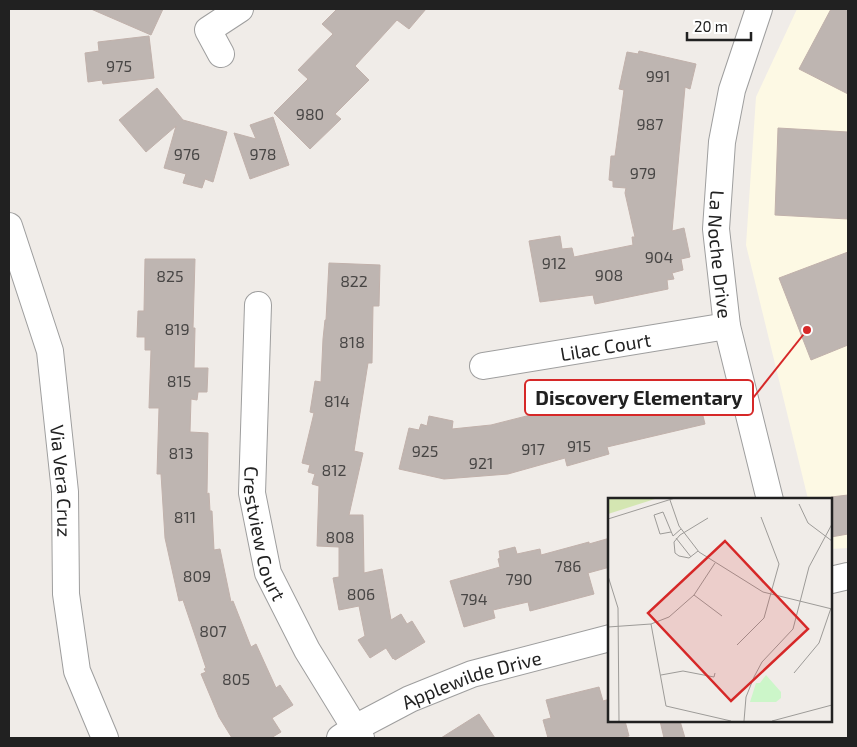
<svg xmlns="http://www.w3.org/2000/svg" width="857" height="747" viewBox="0 0 857 747" font-family="'Exo 2',sans-serif">
<style>
.education{fill:#fdf9e4}
.building{fill:#beb5b1;stroke:#c1b1ab}
.lines{fill:none;stroke-linecap:round;stroke-linejoin:round}
.minor-casing{stroke:#9e9e9e;stroke-width:28}
.minor{stroke:#fff;stroke-width:26}
.labels{text-anchor:middle;dominant-baseline:central;stroke-width:5;stroke-linejoin:round;paint-order:stroke}
.number-label{font-size:16px;fill:#484645}
.street-label{font-size:19px;fill:#212121;stroke:#fff}
.inset-road{fill:none;stroke:#9d9b98;stroke-width:1}
.view{fill:#d62828;fill-opacity:0.15;stroke:#d62828;stroke-width:2.5}
.inset-edge{fill:none;stroke:#212121;stroke-width:2.5}
.leader{fill:none;stroke:#d62828;stroke-width:2}
.callout-dot{fill:#d62828;stroke:#fff;stroke-width:2}
.callout{fill:#fff;stroke:#d62828;stroke-width:2}
.callout-label{font-size:20px;text-anchor:middle;font-weight:bold;fill:#212121}
</style>
<rect width="100%" height="100%" fill="#f0ece8"/>
<!-- education -->
<path class="education" d="M797,9H848V548L831,549V500L808,499L746,245L756,97Z"/>
<!-- building -->
<path class="building" d="M91,9H163L151,35Z
M337,9H426L409,29L397,20L355,66L369,80L335,114L341,119L310,149L274,113L308,79L298,70L333,34L322,24Z
M831,9H848V94L799,69Z
M149,36L154,78L103,84L102,80L88,82L85,53L99,51L98,42Z
M639,51L696,64L690,89L685,87L672,231L684,228L690,257L681,259L683,270L672,273L674,279L667,280L668,289L595,304L593,295L540,302L529,241L560,236L562,249L572,248L574,257L633,245L632,237H635L625,193L626,188L613,187V181L609,180L611,156H615L624,90L619,89L627,52L638,54Z
M157,88L183,120L227,132L213,182L205,179L202,188L183,183L186,174L164,168L176,126L146,152L119,120Z
M273,117L289,165L250,179L234,133L256,139L250,125Z
M778,128L848,132V219L775,215Z
M848,252V345L811,360L779,278Z
M145,259H195L193,328H195L194,368H208L207,392H198L197,400L191,399L190,432L208,433L207,494L209,493L210,511H212L214,550L220,549L231,602L233,601L251,647L256,644L276,688L280,685L293,705L272,718L281,732L271,738H232L219,717L201,674L206,672L204,669L206,668L183,600L179,601L165,538L161,474H157L159,408H149L151,350H145V337H137L138,311H144Z
M329,263L380,265L379,306H373L372,363H368L354,451L363,453L349,515H363L364,573L382,569L391,620L401,614L407,624L412,621L425,642L395,660L394,658L393,659L386,648L370,658L358,640L365,636L359,606L339,610L333,578L339,577V547L317,546L319,486L312,484L315,474L308,472L310,465L302,463L314,413L310,412L315,381L321,382L323,339L325,320H326Z
M683,380L688,399L698,396L705,424L607,447L609,454L567,466L565,458L508,474L444,479L399,469L409,428L419,430L421,424L427,426L429,416L453,421L452,429L491,425L633,389L634,393Z
M848,495V534L831,537V497Z
M610,538V567L588,573L594,594L530,611L528,602L493,610L495,618L464,627L450,581L500,567L498,559L500,558L499,551L515,547L517,554L540,549L541,555L589,542V544Z
M599,687L603,701L610,699V721H625L629,736L619,738H548L543,720L551,718L546,700Z
M479,714L495,738H441Z
M660,721H680L685,738H664Z"/>
<g class="lines">
<defs>
<g id="minor">
<path id="s1" d="M759,9L732,90L722,142L716,229L727,326L770,500"/>
<path d="M221,54L208,30L240,9"/>
<path id="s2" d="M9,226L50,351L65,492L66,594L77,671L105,738"/>
<path id="s3" d="M258,305L252,493L268,573L307,650L361,738"/>
<path id="s4" d="M483,366L727,326"/>
<path d="M831,580L848,576"/>
<path id="s5" d="M340,738L355,728L410,699L472,674L610,638"/>
</g>
</defs>
<!-- minor casing -->
<use href="#minor" class="minor-casing"/>
<!-- minor -->
<use href="#minor" class="minor"/>
</g>
<g class="labels">
<!-- number labels -->
<g class="number-label">
<text x="119" y="65">975</text>
<text x="658" y="75">991</text>
<text x="310" y="113">980</text>
<text x="650" y="123">987</text>
<text x="187" y="153">976</text>
<text x="263" y="153">978</text>
<text x="643" y="172">979</text>
<text x="659" y="256">904</text>
<text x="554" y="262">912</text>
<text x="609" y="274">908</text>
<text x="170" y="275">825</text>
<text x="354" y="280">822</text>
<text x="177" y="328">819</text>
<text x="352" y="341">818</text>
<text x="179" y="380">815</text>
<text x="337" y="400">814</text>
<text x="579" y="445">915</text>
<text x="533" y="448">917</text>
<text x="425" y="450">925</text>
<text x="181" y="452">813</text>
<text x="481" y="462">921</text>
<text x="334" y="469">812</text>
<text x="185" y="516">811</text>
<text x="340" y="536">808</text>
<text x="568" y="565">786</text>
<text x="197" y="575">809</text>
<text x="519" y="578">790</text>
<text x="361" y="593">806</text>
<text x="474" y="598">794</text>
<text x="213" y="630">807</text>
<text x="236" y="678">805</text>
</g>
<!-- street labels -->
<g class="street-label">
<text stroke="none"><textPath href="#s1" startOffset="251">La Noche Drive</textPath></text>
<text stroke="none"><textPath href="#s4" startOffset="124">Lilac Court</textPath></text>
<text stroke="none"><textPath href="#s2" startOffset="262">Via Vera Cruz</textPath></text>
<text stroke="none"><textPath href="#s3" startOffset="230">Crestview Court</textPath></text>
<text stroke="none"><textPath href="#s5" startOffset="145">Applewilde Drive</textPath></text>
</g>
</g>
<!-- overview -->
<g transform="translate(608 498)">
<rect width="224" height="224" fill="#f0ece8"/>
<path d="M0,0H50L0,16Z" fill="#d4e6b2"/>
<path d="M158,177L173,194V200L168,204H142L148,185H152Z" fill="#ccf6c9"/>
<path class="inset-road" d="M62,2L71,28L91,54L155,94L224,111M191,6L200,25L224,43M0,21L67,0M63,34L52,36L46,17L55,14L65,38L73,31M68,40L83,59M90,53L81,60L71,58L67,55L66,44L72,37L100,20M0,78L10,110L11,223M86,97L114,118M43,126L58,208L123,223M0,129L43,126L61,119L86,97L107,65M129,147L156,120L171,66L153,19M186,175L211,145L223,110M53,177L75,173L106,179L107,175M136,223L138,199L146,179L154,164L185,131L201,69L224,26M164,223L224,207"/>
<path class="view" d="M117,43L200,131L123,203L40,115Z"/>
<rect width="224" height="224" class="inset-edge"/>
</g>
<!-- callouts -->
<path class="leader" d="M807 330L753 398"/>
<circle class="callout-dot" cx="807" cy="330" r="5"/>
<rect class="callout" x="525" y="380" width="228" height="35" rx="5"/>
<g class="callout-label">
<text x="639" y="405">Discovery Elementary</text>
</g>
<!-- border -->
<rect width="857" height="747" fill="none" stroke="#212121" stroke-width="20"/>
<!-- scale -->
<path d="M687 32v8h64v-8" fill="none" stroke="#212121" stroke-width="2.5"/>
<text x="694" y="32" font-size="15" fill="#212121" stroke="#ffffff" stroke-width="4" paint-order="stroke">20 m</text>
</svg>
